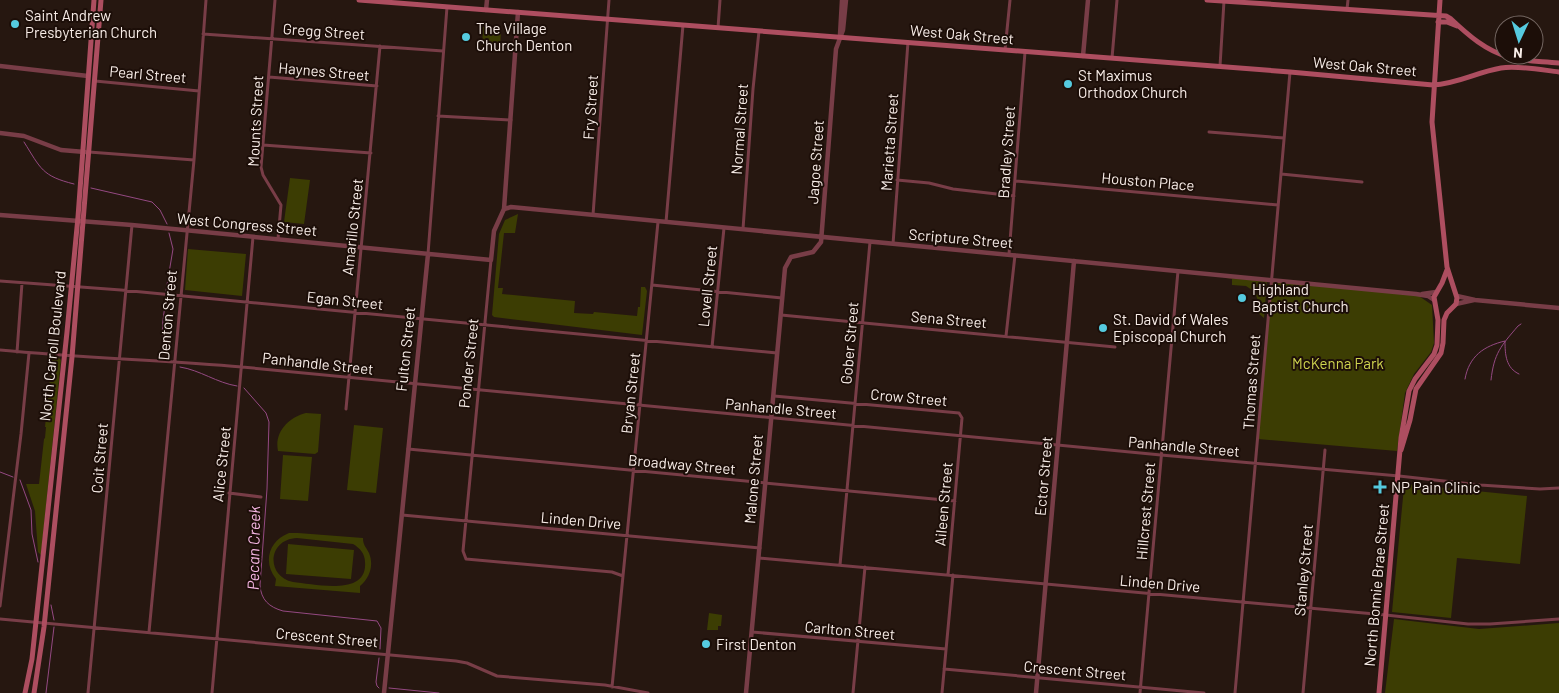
<svg xmlns="http://www.w3.org/2000/svg" width="1559" height="693" viewBox="0 0 1559 693" font-family="Barlow,sans-serif">
<style>
.green{fill:#3c3d03;fill-rule:evenodd}
.lines{fill:none;stroke-linecap:round;stroke-linejoin:round}
.stream{stroke:#944982;stroke-width:1}
.minor{stroke:#783d47;stroke-width:3}
.tertiary{stroke:#783d47;stroke-width:4.5}
.secondary{stroke:#ad4e60;stroke-width:5}
.poi-dot{fill:#55cadf;stroke:#1c0e08;stroke-width:2}
.labels{text-anchor:middle;dominant-baseline:central;stroke-width:4;stroke-linejoin:round;paint-order:stroke}
.poi-label{font-size:15px;fill:#f8ede8;stroke:#1c0e08;text-anchor:start}
.street-label{font-size:15px;fill:#f8ede8;stroke:#1c0e08}
.park-label{font-size:15px;fill:#cfd44f;stroke:#1c0e08}
.water-label{font-size:16px;font-style:italic;fill:#f5b6e3;stroke:#1c0e08}
</style>
<rect width="100%" height="100%" fill="#261710"/>
<!-- green -->
<path class="green" d="M483,27L501,29L500,49L482,48Z
M290,178L310,180L304,224L284,222Z
M518,214L515,233H504L498,288H503L502,294L575,301L574,313L593,314L594,312L637,316L638,307H640L641,287H645L647,291L642,335L494,317L492,315L499,234L505,220Z
M188,249L246,254L242,296L185,290Z
M1226,278L1267,280L1264,318L1258,313V301L1256,295L1259,293L1254,288L1252,290L1246,286L1232,285V279Z
M1271,280L1416,294L1432,305L1434,343L1431,352L1414,374L1405,393L1397,451L1258,439Z
M52,357L59,358L61,360L41,555L38,552L35,511L26,484H39L44,439L45,438L46,427H45Z
M306,413L321,414L318,452L315,454L278,451C274,432 289,417 306,413Z
M354,425L383,428L376,493L347,490Z
M283,455L312,457L308,501L280,499Z
M1406,484L1527,496L1520,564L1457,558L1451,618L1392,612L1404,487Z
M289,533H298L363,538C363,545 366,547 369,553C374,565 370,578 360,586V593L275,586L276,579C263,563 268,541 289,533ZM297,538L353,544C360,548 365,554 365,562C368,597 314,584 293,582C265,576 268,539 297,538Z
M288,544L354,550L351,579L286,574Z
M709,613L722,615L721,626H718V630H707Z
M1394,619L1479,629L1559,623V693H1385Z"/>
<g class="lines">
<!-- stream -->
<path class="stream" d="M24,142C41,169 42,176 74,184
M91,188L152,202L160,210L167,224
M166,291L173,249L169,233
M166,298C164,316 158,338 168,354
M180,367C200,370 217,383 237,386
M1465,379C1469,356 1484,346 1505,341C1505,355 1506,368 1519,374
M1491,380C1494,353 1501,346 1518,326L1521,324
M244,388L266,413L269,422L267,489L260,585C261,600 269,607 283,611L377,621L381,628L380,649
M0,472L13,477
M20,480L31,510L32,534L38,562
M51,605L54,620
M379,658L376,682L377,686L379,688
M389,688L439,693
M46,693L54,627"/>
<!-- minor -->
<path class="minor" d="M275,0L261,167L263,175L281,205L278,239
M1347,9L1348,0
M718,28L720,0
M203,34L443,51
M1005,50L1010,0
M1112,58L1117,0
M1220,66L1224,1
M269,77L377,86
M95,81L199,91
M438,116L511,120
M1209,132L1284,138
M263,145L371,153
M89,152L194,160
M1281,174L1362,182
M897,180L929,183L953,189L1014,196
M1015,181L1278,205
M593,215L609,0
M666,222L683,25
M743,229L753,89L759,31
M893,244L908,42
M428,254L447,7
M1009,254L1025,52
M491,260L463,551L466,559L612,572L623,576
M0,281L121,290L777,353
M652,285L782,298
M781,315L1115,347
M1006,336L1015,255
M712,347L724,228
M0,350C81,358 162,360 242,367L1161,455L1399,476L1480,485L1540,489L1559,488
M17,352L22,283
M774,396L959,413L962,418L948,575
M346,409L380,46
M408,449L955,501
M229,493L261,497
M402,515L760,548
M759,558L1386,615L1468,624H1490L1559,619
M840,565L870,242
M0,606L21,434L29,353
M0,619L456,661L467,663L497,676L605,685L648,693
M149,632L194,160L206,0
M752,632L946,649
M944,669L1204,693
M612,687L658,222
M88,693L132,225
M212,693L253,237
M853,693L865,567
M942,693L953,575
M1140,693L1178,271
M1235,693L1290,72
M1303,693L1325,450"/>
<!-- tertiary -->
<path class="tertiary" d="M486,10L487,0
M840,35L842,0
M1083,56L1088,0
M0,66L88,76
M0,133L24,136L61,150L85,152
M504,209L511,207L1416,294L1428,296L1434,300
M0,215L132,225L491,260L494,231L504,209L518,12
M1422,294L1436,292
M1457,296L1475,300L1559,308
M1456,304L1474,300
M384,693L428,254
M746,693L785,268L791,257L813,252L821,242L836,49L843,30L846,0
M1036,693L1074,261"/>
<!-- secondary -->
<path class="secondary" d="M359,0L1290,72L1433,85C1457,84 1477,72 1501,68C1517,65 1542,70 1559,72
M1207,0L1446,16L1451,19C1468,35 1486,51 1509,57C1525,62 1542,61 1559,63
M1438,22H1447L1457,26
M1401,450L1410,420L1416,389L1441,353L1443,343L1444,320L1447,313L1456,304L1457,298L1447,267L1432,122L1440,0
M25,693L32,659L67,332L78,217L94,0
M34,693L44,627L72,357L101,0
M1379,693L1401,438L1409,391L1415,379L1434,354L1437,345L1438,320L1434,297L1442,283L1447,270"/>
</g>
<!-- markers -->
<g class="poi-dot">
<circle cx="15" cy="24" r="5"/>
<circle cx="466" cy="37" r="5"/>
<circle cx="1068" cy="84" r="5"/>
<circle cx="1242" cy="298" r="5"/>
<circle cx="1103" cy="328" r="5"/>
<path d="M1377.5 479.5h5v5h5v5h-5v5h-5v-5h-5v-5h5z"/>
<circle cx="706" cy="644" r="5"/>
</g>
<g class="labels">
<!-- poi labels -->
<g class="poi-label">
<text x="25" y="15">Saint Andrew<tspan x="25" dy="17">Presbyterian Church</tspan></text>
<text x="476" y="28">The Village<tspan x="476" dy="17">Church Denton</tspan></text>
<text x="1078" y="75">St Maximus<tspan x="1078" dy="17">Orthodox Church</tspan></text>
<text x="1252" y="289">Highland<tspan x="1252" dy="17">Baptist Church</tspan></text>
<text x="1113" y="319">St. David of Wales<tspan x="1113" dy="17">Episcopal Church</tspan></text>
<text x="1391" y="487">NP Pain Clinic</text>
<text x="716" y="644">First Denton</text>
</g>
<!-- street labels -->
<g class="street-label">
<text transform="translate(324 31) rotate(4)">Gregg Street</text>
<text transform="translate(962 34) rotate(5)">West Oak Street</text>
<text transform="translate(1365 66) rotate(5)">West Oak Street</text>
<text transform="translate(324 71) rotate(5)">Haynes Street</text>
<text transform="translate(148 74) rotate(5)">Pearl Street</text>
<text transform="translate(590 107) rotate(-86)">Fry Street</text>
<text transform="translate(255 121) rotate(-87)">Mounts Street</text>
<text transform="translate(739 129) rotate(-86)">Normal Street</text>
<text transform="translate(889 142) rotate(-86)">Marietta Street</text>
<text transform="translate(1006 152) rotate(-86)">Bradley Street</text>
<text transform="translate(815 162) rotate(-86)">Jagoe Street</text>
<text transform="translate(1148 181) rotate(5)">Houston Place</text>
<text transform="translate(247 224) rotate(5)">West Congress Street</text>
<text transform="translate(352 227) rotate(-84)">Amarillo Street</text>
<text transform="translate(961 238) rotate(5)">Scripture Street</text>
<text transform="translate(707 286) rotate(-84)">Lovell Street</text>
<text transform="translate(345 300) rotate(6)">Egan Street</text>
<text transform="translate(167 315) rotate(-85)">Denton Street</text>
<text transform="translate(949 319) rotate(5)">Sena Street</text>
<text transform="translate(849 343) rotate(-85)">Gober Street</text>
<text transform="translate(52 346) rotate(-84)">North Carroll Boulevard</text>
<text transform="translate(405 349) rotate(-84)">Fulton Street</text>
<text transform="translate(318 363) rotate(6)">Panhandle Street</text>
<text transform="translate(468 363) rotate(-84)">Ponder Street</text>
<text transform="translate(1251 382) rotate(-86)">Thomas Street</text>
<text transform="translate(630 393) rotate(-84)">Bryan Street</text>
<text transform="translate(909 397) rotate(5)">Crow Street</text>
<text transform="translate(781 408) rotate(5)">Panhandle Street</text>
<text transform="translate(1184 446) rotate(5)">Panhandle Street</text>
<text transform="translate(99 458) rotate(-85)">Coit Street</text>
<text transform="translate(221 464) rotate(-84)">Alice Street</text>
<text transform="translate(682 464) rotate(5)">Broadway Street</text>
<text transform="translate(1043 476) rotate(-85)">Ector Street</text>
<text transform="translate(753 479) rotate(-85)">Malone Street</text>
<text transform="translate(943 504) rotate(-85)">Aileen Street</text>
<text transform="translate(1145 511) rotate(-85)">Hillcrest Street</text>
<text transform="translate(581 520) rotate(5)">Linden Drive</text>
<text transform="translate(1303 570) rotate(-85)">Stanley Street</text>
<text transform="translate(1160 583) rotate(5)">Linden Drive</text>
<text transform="translate(1376 585) rotate(-85)">North Bonnie Brae Street</text>
<text transform="translate(850 630) rotate(5)">Carlton Street</text>
<text transform="translate(327 637) rotate(5)">Crescent Street</text>
<text transform="translate(1075 670) rotate(5)">Crescent Street</text>
</g>
<!-- park labels -->
<g class="park-label">
<text x="1338" y="363">McKenna Park</text>
</g>
<!-- water labels -->
<g class="water-label">
<text transform="translate(253 548) rotate(-89)">Pecan Creek</text>
</g>
</g>
<!-- north arrow -->
<g transform="translate(1519 40) rotate(184)"><circle r="24" fill="#1c0e08" stroke="#746762"/>
<path d="M0-4L9 19L0 12L-9 19Z" fill="#55cadf"/>
<text y="-8" font-size="14" font-weight="bold" text-anchor="middle" fill="#f8ede8">N</text>
</g>
</svg>
